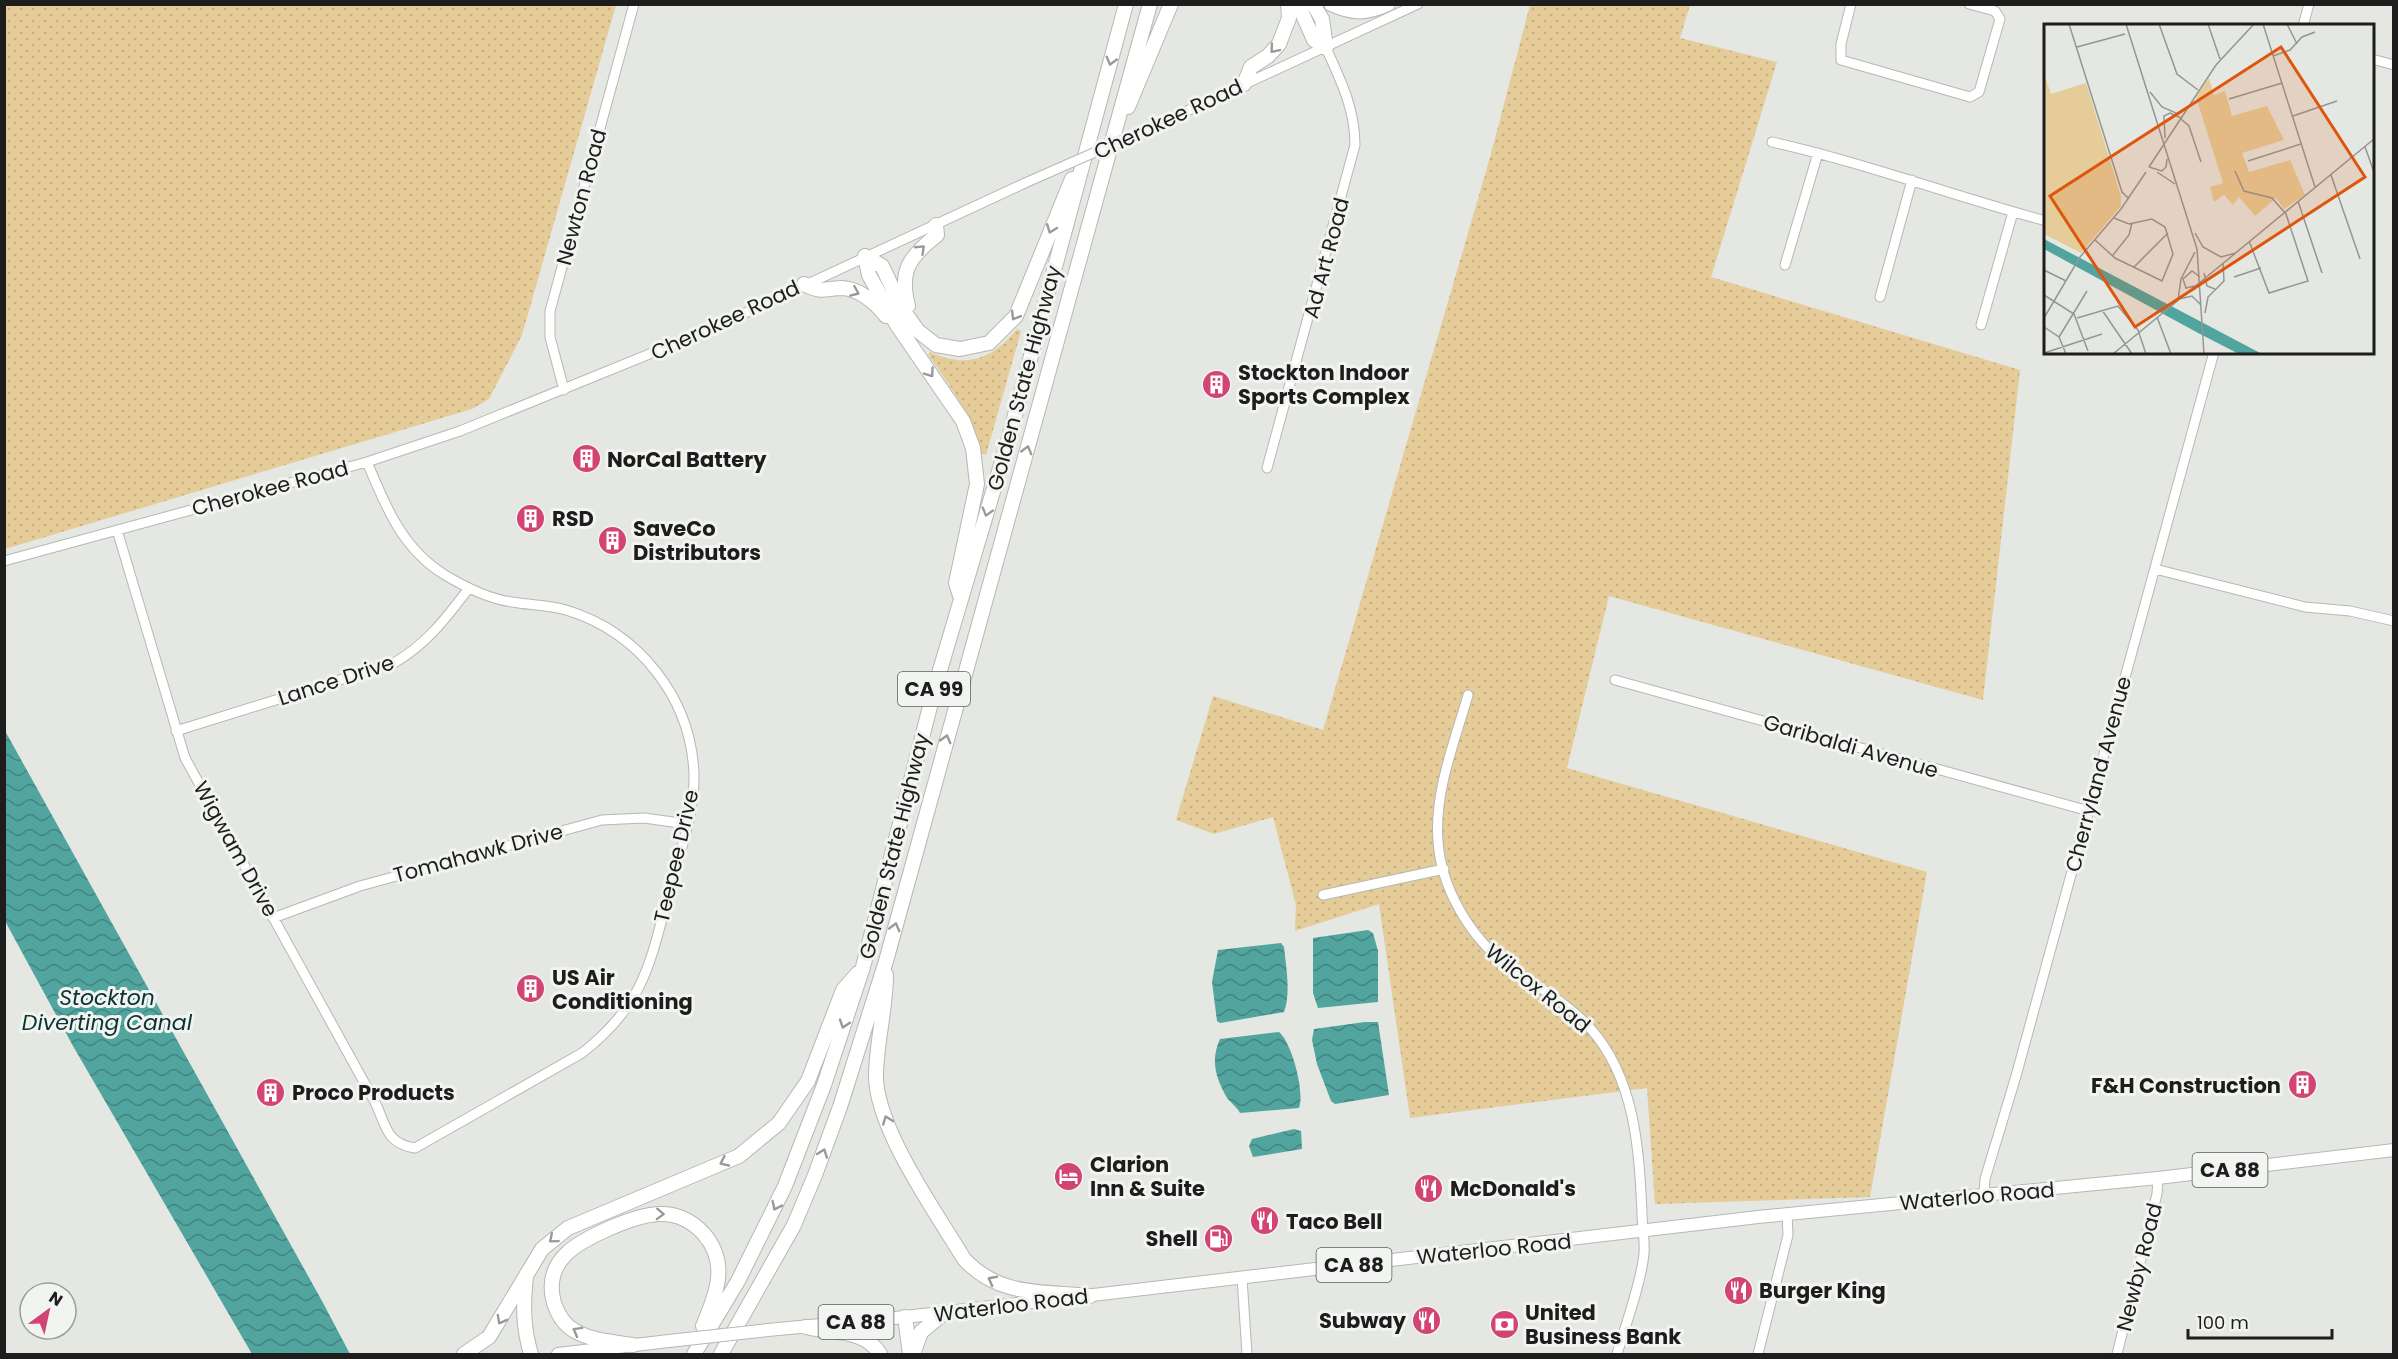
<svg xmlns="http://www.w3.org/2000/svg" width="2398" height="1359" viewBox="0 0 2398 1359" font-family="Poppins,sans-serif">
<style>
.grass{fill:url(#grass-dots)}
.water{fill:url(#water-waves)}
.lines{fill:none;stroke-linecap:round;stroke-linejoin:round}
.minor-casing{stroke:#b5b8b4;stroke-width:11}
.major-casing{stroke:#b5b8b4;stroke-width:14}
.highway-casing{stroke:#b5b8b4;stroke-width:16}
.minor{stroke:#fff;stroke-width:9}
.major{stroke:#fff;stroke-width:12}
.highway{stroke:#fff;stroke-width:14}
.minor-bridge-casing{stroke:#b5b8b4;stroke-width:11;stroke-linecap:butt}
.major-bridge-casing{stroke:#b5b8b4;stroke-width:14;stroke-linecap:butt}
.minor-bridge{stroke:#fff;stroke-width:9}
.major-bridge{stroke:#fff;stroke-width:12}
.oneway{stroke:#999}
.labels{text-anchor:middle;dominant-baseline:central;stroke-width:6;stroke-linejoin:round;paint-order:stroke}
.shield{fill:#f1f4f0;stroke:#5c5e5c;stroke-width:1.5}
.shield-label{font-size:20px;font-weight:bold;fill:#1c1d1c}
.street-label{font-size:21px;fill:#1c1d1c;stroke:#f1f4f0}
.poi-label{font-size:21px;font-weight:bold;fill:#1c1d1c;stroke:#f1f4f0;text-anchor:start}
.water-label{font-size:22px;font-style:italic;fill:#0a3331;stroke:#f1f4f0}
.inset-road{fill:none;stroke:#949693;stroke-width:1.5}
.view{fill:#de560d;fill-opacity:0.15;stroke:#de560d;stroke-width:3}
.inset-edge{fill:none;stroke:#1c1d1c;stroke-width:3}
</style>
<defs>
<pattern id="grass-dots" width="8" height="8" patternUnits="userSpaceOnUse" patternTransform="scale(1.5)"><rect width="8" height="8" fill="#e6cc99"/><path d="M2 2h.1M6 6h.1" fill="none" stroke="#c5af83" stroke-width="1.8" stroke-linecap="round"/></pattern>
<pattern id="water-waves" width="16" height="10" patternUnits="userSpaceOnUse" patternTransform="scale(1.5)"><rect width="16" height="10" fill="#52a49e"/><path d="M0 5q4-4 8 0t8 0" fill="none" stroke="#438580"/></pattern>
</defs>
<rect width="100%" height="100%" fill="#e4e7e2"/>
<!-- grass -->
<path class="grass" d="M5,4L616,5L522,335L489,399L472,409L5,549Z
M1530,5H1690L1680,38L1777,62L1711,277L2020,370L1983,700L1609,596L1567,768L1927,872L1870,1197L1655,1204L1647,1088L1410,1118L1379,904L1295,931L1296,905L1273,817L1214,834L1176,820L1213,696L1323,730L1489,161Z
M1017,329L1021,331L986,455L981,453C971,416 951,386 928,355L930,352C966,369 993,359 1017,329Z"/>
<!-- water -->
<path class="water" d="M4,729L322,1301L350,1354H252L73,1046L5,921Z
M1368,930L1373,933L1378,951V1002L1318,1008L1313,993V938Z
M1281,943L1284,947C1286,966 1291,994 1284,1012L1220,1023L1217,1021L1212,982L1218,950Z
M1365,1022H1378L1389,1095L1335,1104L1331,1101L1317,1064L1312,1040L1314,1029Z
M1279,1032C1292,1043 1305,1092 1299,1108L1240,1113C1237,1107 1231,1103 1227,1098C1216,1078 1210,1061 1220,1039Z
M1294,1129L1301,1131L1302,1149L1253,1157L1249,1146L1252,1139Z"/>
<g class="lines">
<defs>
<path id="minor" d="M1851,4L1841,44V60L1970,97L1979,92L2000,19L1995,11L1969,4
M2303,26L2309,4
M2372,59L2394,65
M1150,128L1418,4
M1772,142C1865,163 1954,196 2046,221
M1785,265L1818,153
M1880,297L1912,180
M1981,325L2013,212
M564,390L550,337V311L634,4
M1267,468L1355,145C1355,109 1341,81 1326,48
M117,530L185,758L375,1102C386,1125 386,1144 415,1148L582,1053C648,1002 651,957 672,881C682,847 695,810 694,774C691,698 639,632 566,610C548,605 530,605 512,602C489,599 465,587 445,575C402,549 385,505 367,462
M4,561L367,462L460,431L711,329L1025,183
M2155,569L2305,607L2350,611L2394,621
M1615,680L2089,811
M1468,695C1455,741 1434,792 1438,841C1441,888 1470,937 1507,965C1535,986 1567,1002 1590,1028C1635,1078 1639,1149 1642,1212C1642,1226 1645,1240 1644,1253C1642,1280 1625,1327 1617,1354
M176,731L394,663C427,644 447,617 469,588
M1323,895L1444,869
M273,918L360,886L602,820L644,818L687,824
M1984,1195L1985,1179L2016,1076L2214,352
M1242,1278L1247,1354
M1758,1354L1788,1235L1787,1214
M2117,1354L2157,1194L2158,1178"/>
<path id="major" d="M768,1330L905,1317L1758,1217L2158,1178L2394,1150
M558,1354L669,1341"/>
<path id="highway" d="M1298,4L1314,40L1326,48
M1313,4L1322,19L1326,48
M1331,4C1353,14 1366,14 1388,4
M1244,84L1251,67L1268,56L1279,44L1289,18L1288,4
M1128,107L1171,4
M865,256L882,266L903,310L918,331L936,345L960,349L989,343L1016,316L1072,179
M865,256L869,275L897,325L963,421L973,448L977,484L956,583L961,599
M804,284C821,293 824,289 841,288C859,288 876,303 886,316
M908,306C899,271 909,257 937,235L936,225
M886,975C886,1009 876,1043 876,1077C877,1130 936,1212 964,1259C999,1297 1042,1291 1090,1296
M526,1277C523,1305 523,1328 531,1354
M905,1317L910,1354
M806,1327C832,1334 864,1328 880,1354
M633,1345C614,1342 592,1341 575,1331C564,1325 558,1315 554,1303C542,1260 578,1242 610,1228C643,1214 675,1203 703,1233C730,1263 716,1294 703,1326
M464,1354L489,1337L542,1249L568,1228L739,1156L779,1123L808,1081L843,990L858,973
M694,1354L738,1281L785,1186L824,1085L863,967L935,687L1008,441L1126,4
M721,1354L794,1225L815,1175L840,1107L886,961L1150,4
M913,1354L921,1332L945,1312"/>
</defs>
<!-- minor casing -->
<use href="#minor" class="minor-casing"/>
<!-- major casing -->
<use href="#major" class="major-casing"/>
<!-- highway casing -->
<use href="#highway" class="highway-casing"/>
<!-- minor -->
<use href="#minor" class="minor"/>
<!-- major -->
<use href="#major" class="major"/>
<!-- highway -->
<use href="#highway" class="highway"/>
<defs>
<path id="minor-bridge" d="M1025,183L1150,128"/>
<path id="major-bridge" d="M669,1341L768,1330"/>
</defs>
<!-- minor-bridge casing -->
<use href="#minor-bridge" class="minor-bridge-casing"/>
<!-- major-bridge casing -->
<use href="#major-bridge" class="major-bridge-casing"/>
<!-- minor-bridge -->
<use href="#minor-bridge" class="minor-bridge"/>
<!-- major-bridge -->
<use href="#major-bridge" class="major-bridge"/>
</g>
<!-- one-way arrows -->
<defs><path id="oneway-chevron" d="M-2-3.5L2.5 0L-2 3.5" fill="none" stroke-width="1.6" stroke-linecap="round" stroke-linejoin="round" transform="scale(1.5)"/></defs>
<g class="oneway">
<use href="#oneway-chevron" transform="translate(1274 49) rotate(130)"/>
<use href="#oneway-chevron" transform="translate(1111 61) rotate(105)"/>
<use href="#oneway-chevron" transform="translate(1051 229) rotate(111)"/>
<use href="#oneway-chevron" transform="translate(921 249) rotate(-44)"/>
<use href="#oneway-chevron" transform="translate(855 292) rotate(23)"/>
<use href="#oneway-chevron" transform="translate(1015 316) rotate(121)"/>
<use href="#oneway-chevron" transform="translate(930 373) rotate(55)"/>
<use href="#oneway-chevron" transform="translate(1027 450) rotate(-75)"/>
<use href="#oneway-chevron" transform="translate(987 512) rotate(106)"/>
<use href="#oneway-chevron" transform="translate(946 739) rotate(-75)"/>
<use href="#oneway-chevron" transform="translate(895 927) rotate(-75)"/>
<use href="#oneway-chevron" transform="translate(844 1024) rotate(108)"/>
<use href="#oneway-chevron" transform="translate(887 1120) rotate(-110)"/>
<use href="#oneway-chevron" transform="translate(823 1153) rotate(-70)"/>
<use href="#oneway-chevron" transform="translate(724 1162) rotate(155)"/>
<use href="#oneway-chevron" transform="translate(776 1206) rotate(116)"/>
<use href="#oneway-chevron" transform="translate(660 1214) rotate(2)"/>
<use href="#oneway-chevron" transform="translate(553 1239) rotate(140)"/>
<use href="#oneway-chevron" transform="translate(992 1280) rotate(-152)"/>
<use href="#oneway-chevron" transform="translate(501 1320) rotate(118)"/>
<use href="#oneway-chevron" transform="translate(577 1331) rotate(-151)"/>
</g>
<!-- icons -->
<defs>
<symbol id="building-disc" viewBox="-11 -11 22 22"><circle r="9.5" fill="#d24473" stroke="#f1f4f0"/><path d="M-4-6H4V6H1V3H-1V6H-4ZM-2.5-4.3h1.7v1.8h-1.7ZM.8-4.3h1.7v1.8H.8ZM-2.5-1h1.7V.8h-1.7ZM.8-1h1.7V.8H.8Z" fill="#fff"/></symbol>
<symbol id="hotel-disc" viewBox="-11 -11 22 22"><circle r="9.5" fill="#d24473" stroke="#f1f4f0"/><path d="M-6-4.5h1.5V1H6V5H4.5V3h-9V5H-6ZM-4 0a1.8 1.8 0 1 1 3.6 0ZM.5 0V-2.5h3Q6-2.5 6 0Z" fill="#fff"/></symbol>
<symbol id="restaurant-disc" viewBox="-11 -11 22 22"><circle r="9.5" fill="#d24473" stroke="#f1f4f0"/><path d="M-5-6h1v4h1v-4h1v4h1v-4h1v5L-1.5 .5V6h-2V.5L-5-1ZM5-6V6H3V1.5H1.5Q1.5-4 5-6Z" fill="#fff"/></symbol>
<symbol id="fuel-disc" viewBox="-11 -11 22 22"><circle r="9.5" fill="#d24473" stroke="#f1f4f0"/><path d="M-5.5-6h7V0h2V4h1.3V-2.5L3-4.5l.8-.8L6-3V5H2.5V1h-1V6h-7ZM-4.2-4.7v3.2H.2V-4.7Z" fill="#fff"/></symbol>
<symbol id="bank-disc" viewBox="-11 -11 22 22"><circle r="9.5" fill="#d24473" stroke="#f1f4f0"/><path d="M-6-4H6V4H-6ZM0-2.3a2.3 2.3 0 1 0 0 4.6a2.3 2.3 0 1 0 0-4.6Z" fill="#fff"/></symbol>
</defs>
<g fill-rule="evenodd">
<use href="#building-disc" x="1200" y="368" width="33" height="33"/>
<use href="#building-disc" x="570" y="442" width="33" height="33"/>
<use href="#building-disc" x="514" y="502" width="33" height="33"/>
<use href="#building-disc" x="596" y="524" width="33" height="33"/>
<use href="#building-disc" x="514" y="972" width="33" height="33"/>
<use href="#building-disc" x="2286" y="1068" width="33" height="33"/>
<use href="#building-disc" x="254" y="1076" width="33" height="33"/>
<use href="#hotel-disc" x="1052" y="1160" width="33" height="33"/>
<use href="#restaurant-disc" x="1412" y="1172" width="33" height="33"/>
<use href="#restaurant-disc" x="1248" y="1204" width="33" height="33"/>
<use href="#fuel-disc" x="1202" y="1222" width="33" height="33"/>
<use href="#restaurant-disc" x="1722" y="1274" width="33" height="33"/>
<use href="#restaurant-disc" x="1410" y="1304" width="33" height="33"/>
<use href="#bank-disc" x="1488" y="1308" width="33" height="33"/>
</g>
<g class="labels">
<!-- shield labels -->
<g class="shield">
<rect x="898" y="672" width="72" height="34" rx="4.5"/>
<rect x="2192.5" y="1153" width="75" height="34" rx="4.5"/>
<rect x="1316.5" y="1248" width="75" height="34" rx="4.5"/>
<rect x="818.5" y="1305" width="75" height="34" rx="4.5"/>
</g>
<g class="shield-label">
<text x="934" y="689">CA 99</text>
<text x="2230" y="1170">CA 88</text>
<text x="1354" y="1265">CA 88</text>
<text x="856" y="1322">CA 88</text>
</g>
<!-- street labels -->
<g class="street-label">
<text transform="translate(1168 119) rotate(-25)">Cherokee Road</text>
<text transform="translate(581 197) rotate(-75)">Newton Road</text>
<text transform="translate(1326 258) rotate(-75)">Ad Art Road</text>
<text transform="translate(725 320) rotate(-25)">Cherokee Road</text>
<text transform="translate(1024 378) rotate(-75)">Golden State Highway</text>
<text transform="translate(270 488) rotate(-15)">Cherokee Road</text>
<text transform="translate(336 680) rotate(-18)">Lance Drive</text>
<text transform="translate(1851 746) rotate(16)">Garibaldi Avenue</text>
<text transform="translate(2098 774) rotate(-75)">Cherryland Avenue</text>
<text transform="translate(894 846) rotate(-76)">Golden State Highway</text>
<text transform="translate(236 849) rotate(61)">Wigwam Drive</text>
<text transform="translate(478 853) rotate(-15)">Tomahawk Drive</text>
<text transform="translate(676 856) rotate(-77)">Teepee Drive</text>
<text transform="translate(1538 988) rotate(39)">Wilcox Road</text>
<text transform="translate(1977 1196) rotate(-5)">Waterloo Road</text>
<text transform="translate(1494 1249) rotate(-6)">Waterloo Road</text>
<text transform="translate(2139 1267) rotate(-76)">Newby Road</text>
<text transform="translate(1011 1305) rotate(-7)">Waterloo Road</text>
</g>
<!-- poi labels -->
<g class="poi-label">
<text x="1238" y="372">Stockton Indoor<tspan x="1238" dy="24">Sports Complex</tspan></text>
<text x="607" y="459">NorCal Battery</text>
<text x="552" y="518">RSD</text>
<text x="633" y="528">SaveCo<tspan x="633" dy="24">Distributors</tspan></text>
<text x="552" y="977">US Air<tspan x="552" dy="24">Conditioning</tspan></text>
<text x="2281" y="1085" text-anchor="end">F&amp;H Construction</text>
<text x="292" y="1092">Proco Products</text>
<text x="1090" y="1164">Clarion<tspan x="1090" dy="24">Inn &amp; Suite</tspan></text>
<text x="1450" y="1188">McDonald's</text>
<text x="1286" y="1221">Taco Bell</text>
<text x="1198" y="1238" text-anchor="end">Shell</text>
<text x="1759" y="1290">Burger King</text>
<text x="1525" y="1312">United<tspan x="1525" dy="24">Business Bank</tspan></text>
<text x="1406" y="1320" text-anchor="end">Subway</text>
</g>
<!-- water labels -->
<g class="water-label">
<text x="107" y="997">Stockton<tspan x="107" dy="25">Diverting Canal</tspan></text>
</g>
</g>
<!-- overview -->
<g transform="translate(2044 24)">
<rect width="330" height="330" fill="#e4e7e2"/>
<path d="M0,50L7,70L42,59L77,172V182L37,229L0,210ZM165,54L170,71L181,67L188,92L223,82L240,116L198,129L205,148L246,136L261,171L240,185L232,174L211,192L195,173L189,181L180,171L170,178L166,163L179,159L152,73Z" fill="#e6cc99"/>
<path d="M0,215L129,283L218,330H195L156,310L0,225Z" fill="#52a49e"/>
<path class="inset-road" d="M25,0L78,168L85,175M82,0L153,225L160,330M115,0L133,50L154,66M164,0L176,35M219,0L271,163M243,0L253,20M33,23L81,10M229,32L246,26L258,13L271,8M106,68L118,83L134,90L143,84M185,75L238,59M249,92L293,77M137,95L145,102L157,138M121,114L120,92L126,89L137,94M321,123L330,148M204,137L257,120M105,143L172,41L210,0M105,143L118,147L122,143L123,135M191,147L200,167L228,174L242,190L264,257L225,269L205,217M113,148L131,160M287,151L316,235M254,177L278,249M151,209L159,223L177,233L192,229M51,216L71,234L118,257L129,230L121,203L108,195L85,200L70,194M69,231L85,211L88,199M90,243L124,209M0,246L22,257M160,249L163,262L171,265M190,253L217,244M151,262L142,264L139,255L148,247L156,253M0,271L30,290L44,327M135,275L148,272L157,281M134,276L137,255L151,228M58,286L88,330M161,289L164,273L180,257L179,239M113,293L127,330M0,294L36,233L77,185L102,148M33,294L74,282L94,306L102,330M0,303L15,313L22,330M15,313L43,267M0,329L58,310M69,330L330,115"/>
<path class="view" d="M237,23L321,153L91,303L6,172Z"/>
<rect width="330" height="330" class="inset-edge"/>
</g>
<!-- border -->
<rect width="2398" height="1359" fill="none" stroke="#1c1d1c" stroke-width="12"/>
<!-- north arrow -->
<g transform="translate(48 1311) rotate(33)"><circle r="28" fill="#f1f4f0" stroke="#9c9e9b" stroke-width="1.5"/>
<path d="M0-4.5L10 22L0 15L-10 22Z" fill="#d24473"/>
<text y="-9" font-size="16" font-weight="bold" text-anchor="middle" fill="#1c1d1c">N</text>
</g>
<!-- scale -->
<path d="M2188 1329v9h144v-9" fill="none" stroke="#1c1d1c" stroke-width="3"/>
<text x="2197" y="1329" font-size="18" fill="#1c1d1c" stroke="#f1f4f0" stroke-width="4.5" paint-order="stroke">100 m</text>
</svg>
